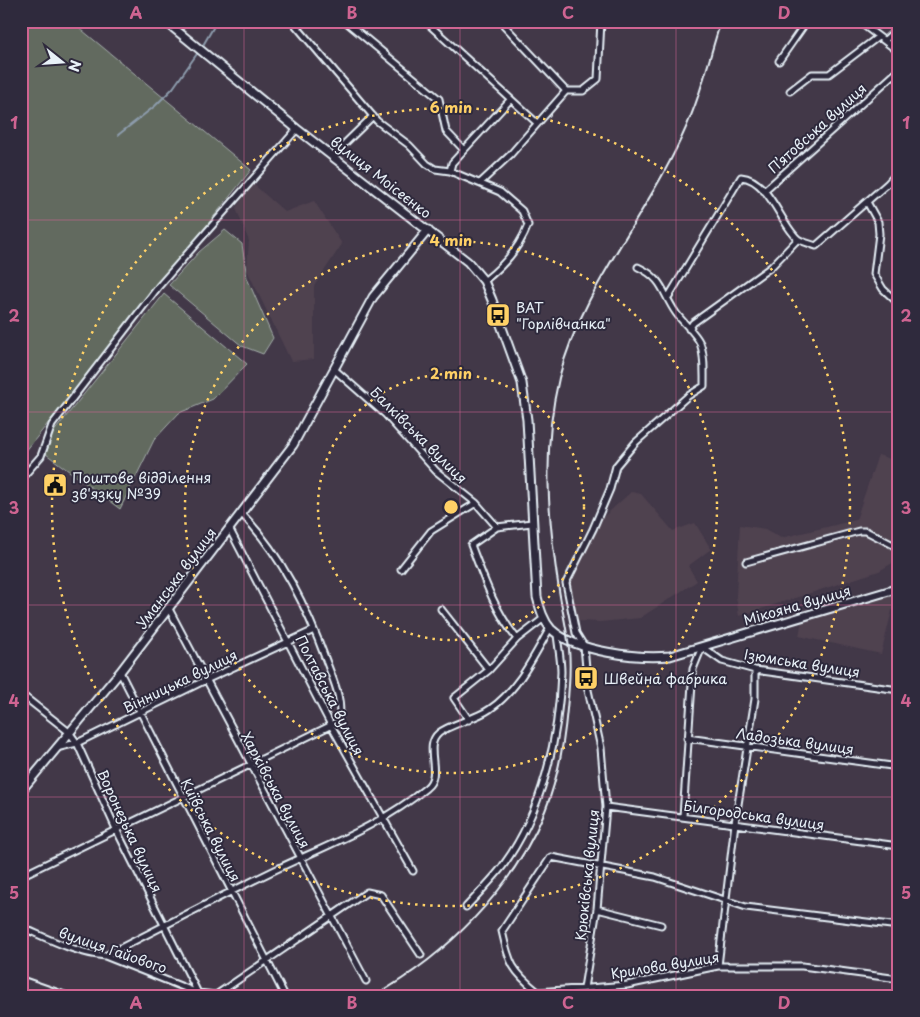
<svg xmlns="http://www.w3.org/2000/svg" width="920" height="1017" viewBox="0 0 920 1017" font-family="'Playpen Sans',sans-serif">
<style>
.built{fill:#504250}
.green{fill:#626b5f;stroke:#a5aeac}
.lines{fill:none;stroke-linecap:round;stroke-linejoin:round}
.stream{stroke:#8d9cad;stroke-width:2}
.street-casing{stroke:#e8f1f8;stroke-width:9}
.secondary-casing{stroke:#e8f1f8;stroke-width:11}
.street{stroke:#2f2a3d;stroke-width:5}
.secondary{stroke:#2f2a3d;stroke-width:7}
.rail{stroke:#e8f1f8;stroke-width:2}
.grid{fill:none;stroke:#cf6492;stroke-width:1;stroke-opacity:0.55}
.ring{fill:none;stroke:#ffd166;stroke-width:2.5;stroke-dasharray:2.5 5}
.labels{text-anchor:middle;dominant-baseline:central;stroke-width:4;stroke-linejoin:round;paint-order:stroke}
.street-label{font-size:14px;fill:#e8f1f8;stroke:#2f2a3d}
.poi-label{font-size:14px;fill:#e8f1f8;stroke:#2f2a3d;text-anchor:start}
.centre{fill:#ffd166;stroke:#2f2a3d;stroke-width:2.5}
.ring-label{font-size:15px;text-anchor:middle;font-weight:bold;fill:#ffd166;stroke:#2f2a3d;stroke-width:4;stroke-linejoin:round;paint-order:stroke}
.neatline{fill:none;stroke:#cf6492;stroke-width:2}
.grid-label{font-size:16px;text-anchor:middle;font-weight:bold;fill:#cf6492}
</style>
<rect width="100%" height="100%" fill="#423848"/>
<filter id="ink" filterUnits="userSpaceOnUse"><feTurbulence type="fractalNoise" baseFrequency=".02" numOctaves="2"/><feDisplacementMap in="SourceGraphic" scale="10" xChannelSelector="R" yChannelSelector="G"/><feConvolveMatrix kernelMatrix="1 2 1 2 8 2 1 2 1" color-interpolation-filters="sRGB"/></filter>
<g filter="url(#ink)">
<!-- built -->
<path class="built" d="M253,184L285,212L314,201L342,244L314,286V359L291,361L247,270L249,241L236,208Z
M878,455L899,462V559L879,571L739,616L736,596L740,525L765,529L781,538L856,520Z
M631,492L641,494L673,531L695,523L711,549L688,566L697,581L640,618L600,622L577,621L568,584L595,534L599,521Z
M896,594L881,654L799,636L802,620Z"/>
<!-- green -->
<path class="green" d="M21,21H71L251,170L21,457Z
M225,230L242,244L247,278L273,338L263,354L242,346L169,285L199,252Z
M164,294L247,364L213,399L179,413L154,440L120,509L46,454L52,434Z"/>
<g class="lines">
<!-- stream -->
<path class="stream" d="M202,47L217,21
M118,135L155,106L173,88L199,51"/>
<defs>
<path id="street" d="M292,21L377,121L409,145L427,164L435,169L450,171L500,192L522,211L528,225C520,247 502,267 484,281
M345,21L439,99L446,131L464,150
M425,21L537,123
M500,21L566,91
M858,21L899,52
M885,40L899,27
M779,61L807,21
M566,91H583L598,79L601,21
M790,91L812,74H829L878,37
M332,156L373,116
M450,171L452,163L510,100
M480,183L510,155L566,91
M764,191L899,70
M867,202L878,222L879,234L874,274L883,289L899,304
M669,296L741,177C769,179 781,225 798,239C802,242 811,244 816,246L887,184L899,171
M689,329L693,323L771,267L798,239
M335,370L385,414L436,471L476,503L497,527L471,545C484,579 495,611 517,639
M21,479L41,456L52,425L159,286L297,129
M497,527L532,523
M229,528L332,727L413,871
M746,562L859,531H866L899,548
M401,569L431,531L476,503
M169,609L366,981
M441,609L489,670
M120,672L285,996
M21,694L69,732L77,743L116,829L198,993
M469,720L454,698L489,670L517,639L544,618
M687,738L899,767
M56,748L77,743L206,680L314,630
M606,807L899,846
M683,816L693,669L702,647L722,661L755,670L899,690
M21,876L338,722C344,702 334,682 327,663C307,608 282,555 241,513
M466,907C478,894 491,881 502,867C542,813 559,739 561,672C561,659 558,646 557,634
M597,909L661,925
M899,926L746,907L655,877L551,857L502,931C509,963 512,971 538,992L627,985L718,966H802L899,979
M21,927C49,939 75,953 105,956L198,993L216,995L367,892L381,895L421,955
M105,956C162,927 219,897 277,869C328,845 382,825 426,788C444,774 422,747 439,733C450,724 476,719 490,709C518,690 534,656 550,628
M718,966L735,823L755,699V670
M584,988L597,909L606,807L601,748L588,690L584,646L576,633L566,583L593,529L610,489L616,466L636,442L688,396L704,386C704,372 705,356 700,343C695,332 683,323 676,313C662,293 664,279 638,267"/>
<path id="secondary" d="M165,21L297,129L468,262L484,281L492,300L522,383L527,420L537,597C540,608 543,620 551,629C575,652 639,659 670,656L899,588
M21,791L120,672L293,445L373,297L428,230"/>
</defs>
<!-- street casing -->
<use href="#street" class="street-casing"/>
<!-- secondary casing -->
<use href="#secondary" class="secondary-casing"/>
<!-- street -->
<use href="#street" class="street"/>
<!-- secondary -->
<use href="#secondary" class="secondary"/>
<!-- rail -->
<path class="rail" d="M21,976L78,996
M374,996C447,955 513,889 545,811C558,779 564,743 567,709C569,690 571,669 569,649C567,629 562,610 559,590C548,519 542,449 559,378C578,303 626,241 663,174C679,145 693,115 702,84C709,63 714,42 721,21"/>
</g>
</g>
<!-- grid -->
<path class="grid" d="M244,21V996M460,21V996M676,21V996M21,220H899M21,412H899M21,605H899M21,797H899"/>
<!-- distance rings -->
<g class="ring">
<circle cx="451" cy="507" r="133"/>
<circle cx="451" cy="507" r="266"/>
<circle cx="451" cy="507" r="399"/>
</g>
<!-- icons -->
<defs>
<symbol id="bus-square" viewBox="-11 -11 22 22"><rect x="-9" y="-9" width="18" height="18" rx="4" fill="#ffd166" stroke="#2f2a3d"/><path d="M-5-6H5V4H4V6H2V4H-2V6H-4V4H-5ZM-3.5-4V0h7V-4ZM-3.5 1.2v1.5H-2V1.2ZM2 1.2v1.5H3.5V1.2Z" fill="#111"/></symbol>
<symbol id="civic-square" viewBox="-11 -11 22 22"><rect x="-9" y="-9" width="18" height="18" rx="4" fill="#ffd166" stroke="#2f2a3d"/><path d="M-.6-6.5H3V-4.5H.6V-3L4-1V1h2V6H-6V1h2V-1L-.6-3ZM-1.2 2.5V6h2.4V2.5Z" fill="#111"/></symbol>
</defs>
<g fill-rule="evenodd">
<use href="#bus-square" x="484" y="301" width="28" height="28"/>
<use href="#civic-square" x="41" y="471" width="28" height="28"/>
<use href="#bus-square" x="572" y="664" width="28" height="28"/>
</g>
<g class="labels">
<!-- street labels -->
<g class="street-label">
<text transform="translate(817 128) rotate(-42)">П’ятовська вулиця</text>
<text transform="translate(381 177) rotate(38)">вулиця Моісеєнко</text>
<text transform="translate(419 435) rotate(45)">Балківська вулиця</text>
<text transform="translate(176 578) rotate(-53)">Уманська вулиця</text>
<text transform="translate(797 605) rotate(-16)">Мікояна вулиця</text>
<text transform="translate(802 663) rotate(9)">Ізюмська вулиця</text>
<text transform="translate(180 681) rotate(-26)">Вінницька вулиця</text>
<text transform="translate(330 695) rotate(63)">Полтавська вулиця</text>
<text transform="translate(795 741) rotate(8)">Ладозька вулиця</text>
<text transform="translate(276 790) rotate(62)">Харківська вулиця</text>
<text transform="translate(754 815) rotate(8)">Білгородська вулиця</text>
<text transform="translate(211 830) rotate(63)">Київська вулиця</text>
<text transform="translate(130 831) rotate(65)">Воронезька вулиця</text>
<text transform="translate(587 875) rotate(-84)">Крюківська вулиця</text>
<text transform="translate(113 950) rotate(19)">вулиця Гайового</text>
<text transform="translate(665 965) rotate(-9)">Крилова вулиця</text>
</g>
<!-- poi labels -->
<g class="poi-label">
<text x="516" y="307">ВАТ<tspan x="516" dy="16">"Горлівчанка"</tspan></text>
<text x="72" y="477">Поштове відділення<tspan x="72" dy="16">зв'язку №39</tspan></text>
<text x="604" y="678">Швейна фабрика</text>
</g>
</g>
<circle cx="451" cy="507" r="8" class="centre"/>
<g class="ring-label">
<text x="451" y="113">6 min</text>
<text x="451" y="246">4 min</text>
<text x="451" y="379">2 min</text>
</g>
<!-- margin -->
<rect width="920" height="1017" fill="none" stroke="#2f2a3d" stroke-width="55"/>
<!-- north arrow -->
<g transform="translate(62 62) rotate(107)" stroke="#2f2a3d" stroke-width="4" paint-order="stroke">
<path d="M0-4L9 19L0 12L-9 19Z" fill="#e8f1f8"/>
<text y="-8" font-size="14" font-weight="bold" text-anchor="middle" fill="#e8f1f8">N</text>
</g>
<rect x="28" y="28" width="864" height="962" class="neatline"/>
<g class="grid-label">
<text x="136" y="19">A</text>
<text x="352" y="19">B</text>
<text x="568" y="19">C</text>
<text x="784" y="19">D</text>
<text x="14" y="129">1</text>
<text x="906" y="129">1</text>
<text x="14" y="322">2</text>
<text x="906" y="322">2</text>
<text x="14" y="514">3</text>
<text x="906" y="514">3</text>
<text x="14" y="707">4</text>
<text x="906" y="707">4</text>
<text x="14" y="899">5</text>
<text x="906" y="899">5</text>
<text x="136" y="1009">A</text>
<text x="352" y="1009">B</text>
<text x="568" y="1009">C</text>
<text x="784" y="1009">D</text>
</g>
</svg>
